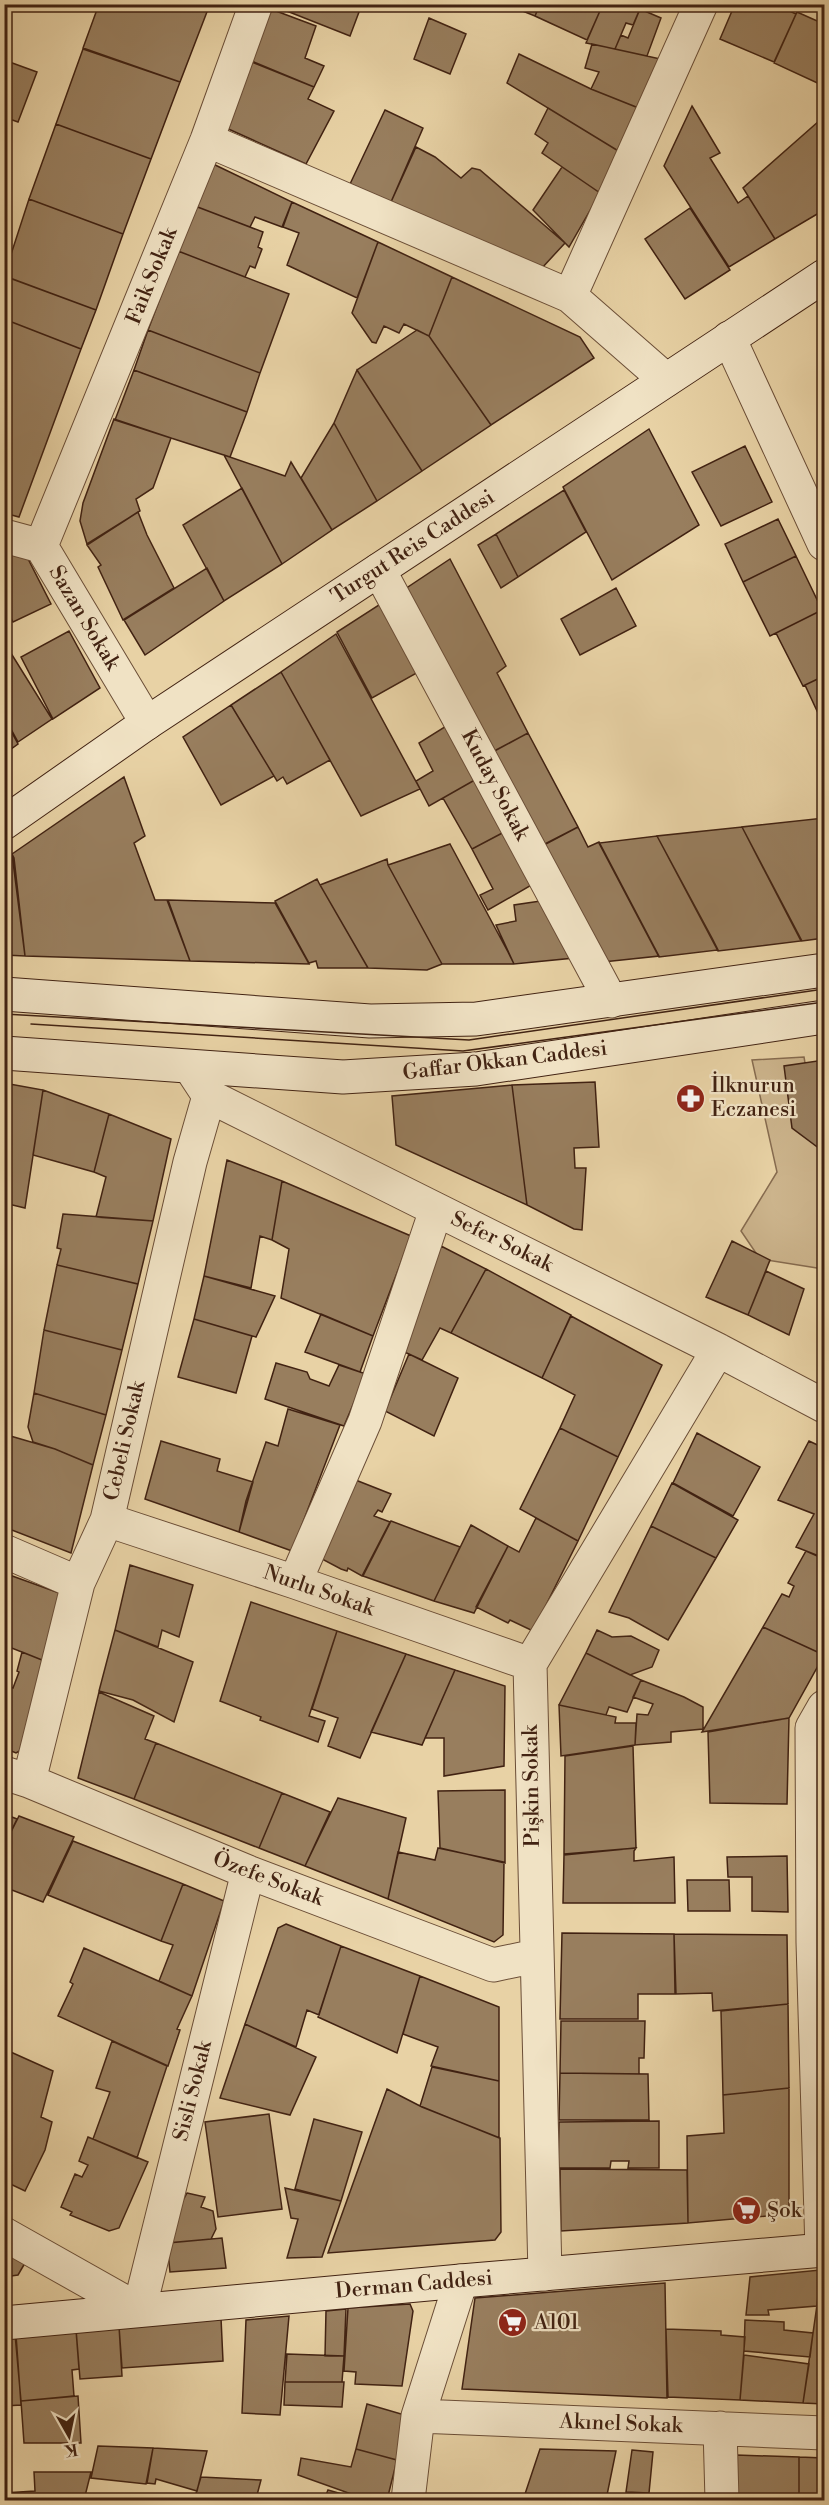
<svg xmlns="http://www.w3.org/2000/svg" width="829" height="2505" viewBox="0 0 829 2505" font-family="'Libre Bodoni',serif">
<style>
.green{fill:#ccb48c;stroke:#866b4f;stroke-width:1.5}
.building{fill:#987e5e;stroke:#412212;stroke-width:1.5}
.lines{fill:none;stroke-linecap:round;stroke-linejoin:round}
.minor-casing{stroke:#6b4e37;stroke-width:35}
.secondary-casing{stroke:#412212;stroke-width:35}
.minor{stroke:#f0e2c4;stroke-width:33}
.secondary{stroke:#f0e2c4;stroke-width:33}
.tram{stroke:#412212;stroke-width:1.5}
.labels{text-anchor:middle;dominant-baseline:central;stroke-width:4.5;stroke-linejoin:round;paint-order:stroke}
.street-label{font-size:21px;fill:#412212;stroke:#f0e2c4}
.poi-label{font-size:21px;fill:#412212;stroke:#f0e2c4;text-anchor:start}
</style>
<rect width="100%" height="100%" fill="#e8d2a5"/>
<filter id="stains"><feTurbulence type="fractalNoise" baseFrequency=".00333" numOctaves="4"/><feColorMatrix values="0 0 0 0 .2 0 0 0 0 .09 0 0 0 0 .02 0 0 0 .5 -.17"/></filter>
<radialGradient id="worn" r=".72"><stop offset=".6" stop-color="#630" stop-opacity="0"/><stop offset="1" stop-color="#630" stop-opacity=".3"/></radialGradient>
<!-- green -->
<path class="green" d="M804,1057L824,1174V1271L817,1268L760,1259L741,1231L777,1172L752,1060Z"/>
<!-- building -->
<path class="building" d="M99,4H210L180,82L83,48Z
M269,4H362L350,36Z
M505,4H540L535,16Z
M540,4H603L587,40L535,16Z
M603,4H642L633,25L626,23L615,49L586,43Z
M735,4H775L796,14L774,62L720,39Z
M268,8L316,26L305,58L324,66L314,87L249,60Z
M640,9L661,18L647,56L615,49L621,35L628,38Z
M797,12L824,24V86L774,63Z
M429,18L466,34L450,74L414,59Z
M592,44L665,60L641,109L591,89L599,72L585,68Z
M83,49L180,82L151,159L56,124Z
M519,54L591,89L641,109L620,152L507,83Z
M4,60L37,72L18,122L4,117Z
M249,61L314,87L308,99L334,111L306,164L224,127Z
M692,106L720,153L710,158L738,203L748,196L775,239L729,267L664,166Z
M548,108L620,152L600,193L542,153L548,143L535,134Z
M385,110L423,128L391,202L350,184Z
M819,121H824V210L775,239L743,188Z
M56,124L151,159L123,234L29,199Z
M416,147L435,157L461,178L472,168L480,170L565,243L541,269L391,202Z
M211,163L292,202L282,227L255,217L250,227L195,206Z
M562,167L600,193L569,247L533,210Z
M29,199L123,234L96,310L4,276Z
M292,202L378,242L357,298L287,265L299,233L283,227Z
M195,206L263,232L258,247L262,249L255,268L250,266L245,277L178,251Z
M690,208L730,270L685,299L645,239Z
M378,242L452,277L429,336L404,324L399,333L384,326L376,343L372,342L352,313Z
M178,251L289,294L260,373L148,330Z
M452,277L580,337L594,358L491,425L429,336Z
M10,278L96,310L81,349L4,319V293Z
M4,319L81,349L19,517L4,513Z
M148,330L260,373L247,412L134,370Z
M417,330L429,336L491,425L422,471L357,370Z
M134,370L247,412L230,457L115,420Z
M357,370L422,471L377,501L334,423Z
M114,419L171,438L153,488L136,499L140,511L87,544L80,521L83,503Z
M334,423L377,501L332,530L301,478Z
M649,429L699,525L612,580L563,487Z
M745,446L772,502L721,526L692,472Z
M224,455L285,476L291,462L332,530L282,564Z
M242,488L282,564L224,601L183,525Z
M564,490L586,532L518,577L496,534Z
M138,512L147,535L174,588L123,620L98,567L101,565L87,545Z
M778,519L796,556L743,582L725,544Z
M496,534L518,577L501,588L478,545Z
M6,552L26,555L51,604L13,622L8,612L4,614Z
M796,556L822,610L770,636L743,582Z
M450,559L506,666L497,673L528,733L491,753L405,589Z
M207,568L224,601L145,655L124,620Z
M616,588L636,626L580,655L561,619Z
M385,601L422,670L372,698L337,632Z
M822,610L824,614V676L803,686L776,633Z
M69,631L100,688L53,719L21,657Z
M336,634L420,789L361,816L281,672Z
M4,642L52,719L18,742L4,716Z
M281,672L330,760L287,784L283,777L277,781L231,705Z
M824,676V726L805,685Z
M231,705L274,776L221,805L183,737Z
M4,718L18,744L4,754Z
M451,723L480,777L429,806L416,781L433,771L419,743Z
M528,733L578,827L541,846L492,752Z
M124,777L145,836L134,843L155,900H167L190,961L25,956L12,854Z
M480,777L508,830L472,849L443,798Z
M824,818V938L802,941L742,827Z
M578,827L588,847L599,842L659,956L603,962L542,846Z
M742,827L801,941L718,951L657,836Z
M508,830L535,883L488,910L480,895L493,889L472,849Z
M657,836L712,938L718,950L659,957L599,843Z
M450,844L508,952L514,964H442L388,865Z
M12,854L14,858L25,956L4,955V859Z
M387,859L388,865L442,964L427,970L368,968L320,885Z
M317,879L320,885L368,968H318L316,961L309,963L275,901Z
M168,900L275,903L309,964L190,961Z
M547,900L574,958L514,964L496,925L516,921L514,905Z
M824,1060V1152L792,1128L784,1066Z
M595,1082L599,1147L574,1148L575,1168H586L582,1230L574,1229L527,1205L512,1085Z
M4,1083L43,1090L25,1208L4,1203Z
M512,1085L527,1205L396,1145L392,1096Z
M43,1090L109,1114L94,1172L33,1155Z
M109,1114L171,1139L153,1221L96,1217L106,1177L94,1172Z
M227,1160L282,1181L272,1240L260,1236L251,1288L204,1276Z
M282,1181L411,1236L373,1336L281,1298L289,1249L272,1240Z
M63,1214L153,1221L138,1284L57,1265L61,1249L57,1248Z
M732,1241L770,1260L748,1315L706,1297Z
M441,1246L486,1269L451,1333L440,1328L422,1360L400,1350Z
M57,1265L138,1284L122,1350L44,1330Z
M486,1269L571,1315L542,1378L451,1333Z
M766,1271L804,1289L789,1335L748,1315Z
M204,1276L275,1296L256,1337L194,1319Z
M321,1314L373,1336L360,1372L305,1352Z
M571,1316L662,1365L618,1457L560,1428L575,1395L542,1378Z
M194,1319L252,1336L236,1393L178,1377Z
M44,1330L122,1350L106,1415L34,1393Z
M409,1354L458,1378L434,1436L385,1411Z
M276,1363L307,1372L310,1379L329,1386L339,1365L366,1374L344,1426L265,1399Z
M34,1393L106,1415L93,1465L55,1449L33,1442L28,1427Z
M288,1409L340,1425L292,1551L239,1532L246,1501L266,1442L278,1446Z
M560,1428L618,1457L578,1541L520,1509Z
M697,1433L760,1467L733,1516L673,1483Z
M7,1435L55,1449L93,1465L71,1553L4,1527V1465L9,1453L4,1451Z
M161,1441L220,1459L217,1471L253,1482L239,1532L145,1499Z
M809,1441L824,1448V1558L796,1547L814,1514L778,1500Z
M353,1479L391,1494L382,1512L378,1510L374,1516L390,1522L362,1576L348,1568L347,1571L341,1569L320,1558Z
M672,1483L738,1520L716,1558L651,1526Z
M536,1518L578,1541L533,1631L510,1620L508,1623L476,1607L508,1546L519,1552Z
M391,1521L460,1547L434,1601L363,1576Z
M471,1525L508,1546L474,1613L434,1601Z
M651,1526L716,1558L668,1640L629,1618L609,1612Z
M806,1551L824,1559V1655L763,1627L782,1594L789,1597L794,1586L788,1583Z
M130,1565L193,1585L179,1637L162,1630L158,1647L115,1630Z
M4,1573L62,1594L47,1662L4,1645Z
M251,1602L337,1631L309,1716L325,1721L318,1742L260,1720L261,1717L220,1701Z
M763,1627L824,1655L789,1718L702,1732Z
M115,1630L193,1662L174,1722L133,1700L99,1691Z
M597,1630L612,1637L631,1636L659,1650L652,1667L630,1675L586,1653Z
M337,1631L406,1654L360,1758L328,1746L338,1718L312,1709Z
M22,1652L47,1662L23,1749L16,1753L4,1748V1684L13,1688L19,1672L17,1671Z
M586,1653L641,1680L627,1712L609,1707L606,1715L559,1705Z
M406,1654L455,1670L422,1745L371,1732Z
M455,1670L505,1686L504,1766L444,1776V1738H425Z
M641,1680L684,1697L703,1707V1729L671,1732V1742L635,1745L637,1714L648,1715L653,1704L633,1697Z
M99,1692L154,1716L145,1739L156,1743L134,1799L78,1778Z
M559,1705L616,1717L615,1723H636L635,1745L561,1756Z
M789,1718L787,1804L710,1803L708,1732Z
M156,1743L282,1793L259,1848L134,1799Z
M633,1746L636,1848L564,1854L565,1756Z
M505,1790V1863L440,1848L438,1791Z
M282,1793L330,1812L305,1866L259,1848Z
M338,1798L406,1818L388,1899L305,1866Z
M4,1814L17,1819L4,1846Z
M19,1816L74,1837L43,1902L4,1887V1846Z
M73,1841L183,1884L161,1941L48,1895Z
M438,1848L504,1862L503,1935L494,1942L388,1899L398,1852L435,1860Z
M636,1848L634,1851V1861L674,1857L675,1903H563L564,1855Z
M787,1856L788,1912L752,1911V1877H728L727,1857Z
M687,1880H729L730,1911H688Z
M183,1884L224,1901L192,1996L159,1981L173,1945L161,1941Z
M286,1924L341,1946L319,2015L307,2010L296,2047L245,2024L278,1928Z
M562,1933L674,1934L675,1994H638V2019H560Z
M674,1934L787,1935L788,2004L713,2011L712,1993L676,1994Z
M341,1946L420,1976L397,2053L318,2017Z
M84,1948L192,1996L177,2029L180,2030L168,2066L58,2016L73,1984L70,1982Z
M420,1976L499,2007V2081L431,2066L438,2047L403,2034Z
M788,2004L789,2088L723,2095L721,2011Z
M561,2021H645L644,2058H639V2074L560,2073Z
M245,2024L316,2057L290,2115L220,2098Z
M112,2041L167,2066L137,2158L93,2139L110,2092L96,2088Z
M4,2049L53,2071L41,2117L52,2122L45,2150L25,2191L4,2181Z
M432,2067L499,2081V2138L420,2106Z
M560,2073L648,2074L649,2120H559Z
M789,2088V2214L688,2223L687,2136L724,2133L723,2095Z
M387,2089L422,2107L500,2138L501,2232L495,2240L328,2253Z
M269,2114L282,2209L218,2217L205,2122Z
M314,2119L362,2132L341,2201L295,2189Z
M659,2121V2168H628L629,2161H611L610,2168H558L559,2122Z
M88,2137L148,2162L119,2228L109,2231L70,2215L72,2212L61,2207L75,2174L82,2177L88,2165L79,2161Z
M560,2169L687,2170L688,2223L561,2231Z
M285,2188L341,2201L322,2257L287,2258L298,2219L291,2218Z
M187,2193L205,2197L201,2207L213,2211L216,2229L211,2239L169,2243L179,2208Z
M222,2238L226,2268L170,2272L167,2243Z
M4,2253L25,2263L18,2275L4,2277Z
M820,2270L817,2306L768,2310L769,2315H746L750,2277Z
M822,2270H824V2404L803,2403Z
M665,2283L667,2398L462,2389L475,2298Z
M410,2304L413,2311L402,2386L355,2384L356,2372L344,2371L348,2308Z
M346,2309L344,2356H325L326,2311Z
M289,2316L280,2415L242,2413L246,2320Z
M221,2318L223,2361L122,2368L119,2326Z
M745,2320L784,2322V2330L813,2333L810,2357L744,2351Z
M119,2326L122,2376L80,2379L76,2329Z
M666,2329L721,2331V2335L745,2337L740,2400L668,2397Z
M76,2330L79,2369L72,2370L74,2396L21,2401L15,2334Z
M16,2335L21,2405L4,2406V2336Z
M287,2354L344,2356L342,2382H285Z
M744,2355L809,2364L803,2403L740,2400Z
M285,2382H344L342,2407L284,2405Z
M78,2396L81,2443H24L21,2401Z
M367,2404L408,2416L397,2460L356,2449Z
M98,2446L153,2448L146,2484L91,2478Z
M153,2448L207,2451L197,2491L156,2479L155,2484L147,2483Z
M356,2449L397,2460L387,2500H368L298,2475L301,2458L351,2467Z
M540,2449L616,2451L606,2500H523Z
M632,2450L653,2452L649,2493L626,2492Z
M736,2455L799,2457V2500H736Z
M799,2457L824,2458V2500H799Z
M34,2472H91L84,2500H4V2493L35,2491Z
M201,2477L261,2480L257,2495L272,2500H194Z
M328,2490L363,2500H324Z
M618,2496L671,2500H617Z"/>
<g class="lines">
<defs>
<path id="minor" d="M207,140L570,296L666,380
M570,296L701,4
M729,338L824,544
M4,536L41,546L147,723
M41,546L207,140L256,4
M379,570L611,1001
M190,1067L209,1096L718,1350L824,1406
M107,1520L295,1582L530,1664
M4,1551L78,1583
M295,1582L365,1421L436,1210
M4,1773L29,1781L248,1872L493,1965L536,1956
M29,1781L78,1583L107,1520L190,1162L209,1096
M4,2234L139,2310L248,1872
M822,2251L813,1942L812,1728L824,1707
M545,2274L530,1664L718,1350
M418,2416L824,2433
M720,2428L722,2500
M408,2500L418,2416L461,2281"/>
<path id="secondary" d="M4,823L147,723L824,276
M4,994L370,1021L476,1019L824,970
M4,1053L343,1077L476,1069L824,1017
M4,2323L461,2281L824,2250"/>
</defs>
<!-- minor casing -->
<use href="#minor" class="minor-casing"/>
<!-- secondary casing -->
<use href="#secondary" class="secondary-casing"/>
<!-- minor -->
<use href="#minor" class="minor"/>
<!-- secondary -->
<use href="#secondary" class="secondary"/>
<!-- tram -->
<path class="tram" d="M4,1014L469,1040L824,989
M31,1024L463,1051L824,1002"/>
</g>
<!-- icons -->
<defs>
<symbol id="pharmacy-disc" viewBox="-11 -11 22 22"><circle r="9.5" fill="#8f2418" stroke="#f0e2c4"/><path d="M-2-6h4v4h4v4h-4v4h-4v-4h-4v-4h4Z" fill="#fff"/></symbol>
<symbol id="supermarket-disc" viewBox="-11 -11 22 22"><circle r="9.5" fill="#8f2418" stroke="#f0e2c4"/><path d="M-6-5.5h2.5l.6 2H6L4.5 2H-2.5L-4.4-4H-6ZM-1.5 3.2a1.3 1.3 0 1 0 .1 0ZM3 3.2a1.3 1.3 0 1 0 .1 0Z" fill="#fff"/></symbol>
</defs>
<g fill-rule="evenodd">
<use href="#pharmacy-disc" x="674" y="1082" width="33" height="33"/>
<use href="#supermarket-disc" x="730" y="2194" width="33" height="33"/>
<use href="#supermarket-disc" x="496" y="2306" width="33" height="33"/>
</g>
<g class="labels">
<!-- street labels -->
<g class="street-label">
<text transform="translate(152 276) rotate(-68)">Faik Sokak</text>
<text transform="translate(413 547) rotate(-33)">Turgut Reis Caddesi</text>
<text transform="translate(84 618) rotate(59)">Sazan Sokak</text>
<text transform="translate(495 785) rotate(62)">Kuday Sokak</text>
<text transform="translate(505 1061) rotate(-7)">Gaffar Okkan Caddesi</text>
<text transform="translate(502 1242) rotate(26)">Sefer Sokak</text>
<text transform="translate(125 1441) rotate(-77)">Cebeli Sokak</text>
<text transform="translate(319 1591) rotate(19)">Nurlu Sokak</text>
<text transform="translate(532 1786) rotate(-91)">Pişkin Sokak</text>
<text transform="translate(268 1879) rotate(21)">Özefe Sokak</text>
<text transform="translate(193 2091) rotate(-76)">Sisli Sokak</text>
<text transform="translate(414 2285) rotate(-5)">Derman Caddesi</text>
<text transform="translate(621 2424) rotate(2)">Akınel Sokak</text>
</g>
<!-- poi labels -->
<g class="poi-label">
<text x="711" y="1086">İlknurun<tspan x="711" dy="24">Eczanesi</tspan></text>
<text x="767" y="2211">Şok</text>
<text x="534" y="2323">A101</text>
</g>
</g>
<!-- margin -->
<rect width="829" height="2505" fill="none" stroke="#e8d2a5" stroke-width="24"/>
<rect x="6" y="6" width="817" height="2493" fill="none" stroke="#412212" stroke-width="3"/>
<rect x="12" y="12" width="805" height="2481" fill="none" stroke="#412212" stroke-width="1.5"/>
<!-- north arrow -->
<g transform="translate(69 2436) rotate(171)" stroke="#f0e2c4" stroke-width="4.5" paint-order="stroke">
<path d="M0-4.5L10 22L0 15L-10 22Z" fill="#412212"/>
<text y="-9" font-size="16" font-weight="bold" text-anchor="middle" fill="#412212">K</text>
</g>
<rect width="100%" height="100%" filter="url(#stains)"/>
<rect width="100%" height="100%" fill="url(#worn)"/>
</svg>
